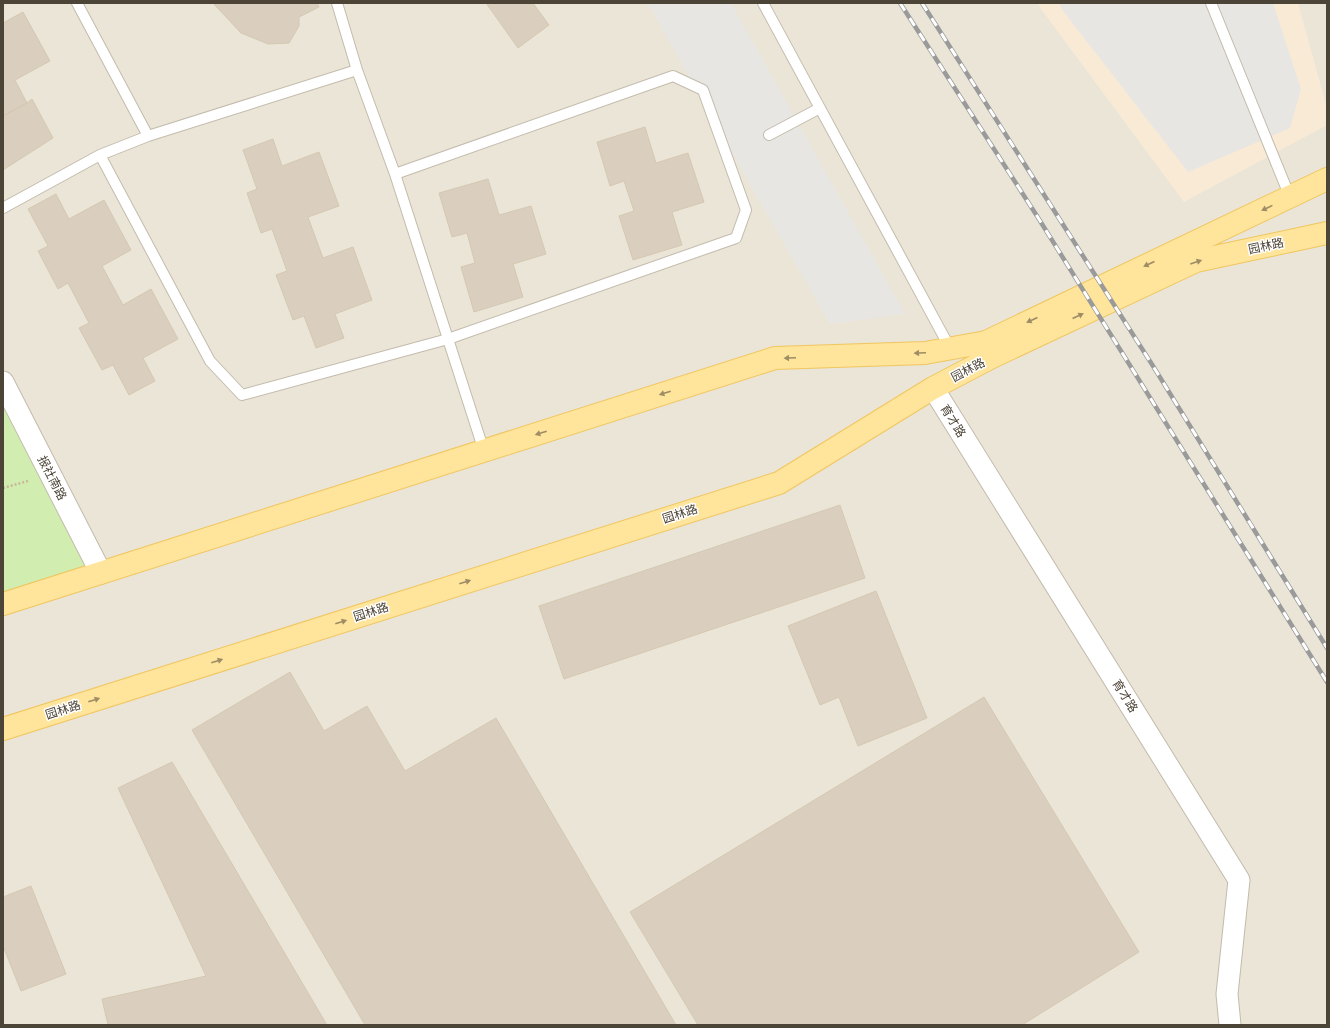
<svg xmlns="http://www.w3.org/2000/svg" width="1330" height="1028" viewBox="0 0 1330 1028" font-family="Roboto,'Noto Sans SC',sans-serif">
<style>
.residential{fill:#ebe5d8}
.commercial{fill:#f9ead5}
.green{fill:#d1eeb0}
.parking{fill:#e8e6e2}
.building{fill:#dacfbf;stroke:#d5c8b1}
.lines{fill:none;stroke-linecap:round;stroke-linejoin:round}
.service-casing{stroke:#c3bbac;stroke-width:12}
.minor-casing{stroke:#c3bbac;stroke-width:23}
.primary-casing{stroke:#f0c65f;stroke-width:24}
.path{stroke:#c7b89b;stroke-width:2.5;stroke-dasharray:2 2;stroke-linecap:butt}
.service{stroke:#fff;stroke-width:10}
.minor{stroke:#fff;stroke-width:21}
.primary{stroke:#ffe49b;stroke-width:22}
.rail-casing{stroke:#9a9a9a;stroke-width:4.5}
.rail{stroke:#fff;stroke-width:3;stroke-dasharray:9;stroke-linecap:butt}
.oneway{fill:#9d8c64}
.labels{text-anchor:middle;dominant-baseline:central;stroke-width:3;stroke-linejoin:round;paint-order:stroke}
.street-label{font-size:12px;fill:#4c4437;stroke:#fff}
</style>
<rect width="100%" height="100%" fill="#f7f3eb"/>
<!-- residential -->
<path class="residential" d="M3,3H1327V1025H3Z"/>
<!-- commercial -->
<path class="commercial" d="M1038,3H1298L1327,108V125L1184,202L1041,9Z"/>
<!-- green -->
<path class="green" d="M3,382L101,573L3,604Z"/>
<!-- parking -->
<path class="parking" d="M648,3H731L905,314L830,324L707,109Z
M1059,3H1273L1301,89L1290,128L1188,172L1063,11Z"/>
<!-- building -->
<path class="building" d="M213,3H317L319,7L299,17V26L289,43L268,44L241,33Z
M486,3H533L549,25L518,48Z
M23,12L50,61L15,80L27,103L3,116V23Z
M32,99L53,138L3,170V116L27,103Z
M645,127L656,163L688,153L704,202L672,212L682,245L633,260L619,216L634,211L624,181L610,186L597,142Z
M273,139L282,166L319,152L339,206L308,217L323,258L353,247L372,300L335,314L344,338L316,348L304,316L293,320L276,275L287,271L272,229L261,233L247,193L257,189L243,150Z
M488,179L499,215L531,206L546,254L513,264L523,297L474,312L461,267L475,263L467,233L452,237L439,193Z
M56,194L69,219L104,200L131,250L102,266L123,305L151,289L178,339L143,358L155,381L129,395L113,365L102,370L79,328L89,323L68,283L58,289L38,251L48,246L28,209Z
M840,505L865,578L564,679L539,606Z
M876,591L927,718L858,746L839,697L820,705L788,626Z
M290,672L324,731L367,706L405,771L496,718L676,1025H365L192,730Z
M984,697L1139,952L1022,1025H698L630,912Z
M172,762L327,1025H108L102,999L206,976L118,788Z
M31,886L66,974L21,991L3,946V897Z"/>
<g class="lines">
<defs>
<path id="service" d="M77,3L148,136L357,70
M337,3L357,70L395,174L484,451
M763,3L950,348
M1211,3L1290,197
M769,135L820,108
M100,155L148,136
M3,208L100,155L210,361L242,395L448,339L736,238L746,210L703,90L673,76L395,174"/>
<path id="minor" d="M3,382L101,573
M933,388L1239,880L1227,994L1230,1025"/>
<path id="primary" d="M3,604L775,358L925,353L986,342L1327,179
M3,729L779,483L933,388L992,357L1196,261L1327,233"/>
</defs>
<!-- service casing -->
<use href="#service" class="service-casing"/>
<!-- minor casing -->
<use href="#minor" class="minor-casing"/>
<!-- primary casing -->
<use href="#primary" class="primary-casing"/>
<!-- path -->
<path class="path" d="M3,488L28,481"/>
<!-- service -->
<use href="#service" class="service"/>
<!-- minor -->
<use href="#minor" class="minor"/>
<!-- primary -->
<use href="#primary" class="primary"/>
<defs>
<path id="rail" d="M900,3L1037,216L1327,682
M922,3L1153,366L1327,648"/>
</defs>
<!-- rail casing -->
<use href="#rail" class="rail-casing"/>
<!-- rail -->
<use href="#rail" class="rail"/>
</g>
<!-- one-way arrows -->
<defs><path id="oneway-solid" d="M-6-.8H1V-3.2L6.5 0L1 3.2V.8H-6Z"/></defs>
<g class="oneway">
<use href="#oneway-solid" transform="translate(1267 208) rotate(154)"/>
<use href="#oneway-solid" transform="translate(1196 262) rotate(-19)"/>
<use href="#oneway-solid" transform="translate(1149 264) rotate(155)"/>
<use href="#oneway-solid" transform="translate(1078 316) rotate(-25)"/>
<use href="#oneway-solid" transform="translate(1032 320) rotate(155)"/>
<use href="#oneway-solid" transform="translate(920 353) rotate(177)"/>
<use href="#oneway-solid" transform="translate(790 358) rotate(178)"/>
<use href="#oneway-solid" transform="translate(665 393) rotate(162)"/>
<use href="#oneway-solid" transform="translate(541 433) rotate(162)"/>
<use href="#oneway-solid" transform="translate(465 582) rotate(-18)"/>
<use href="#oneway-solid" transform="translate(341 622) rotate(-18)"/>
<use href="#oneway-solid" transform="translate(217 661) rotate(-18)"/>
<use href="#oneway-solid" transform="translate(94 700) rotate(-18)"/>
</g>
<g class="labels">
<!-- street labels -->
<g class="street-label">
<text transform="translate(1266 246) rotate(-12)">园林路</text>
<text transform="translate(968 370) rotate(-28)">园林路</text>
<text transform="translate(953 421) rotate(58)">育才路</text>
<text transform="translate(52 478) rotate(63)">报社南路</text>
<text transform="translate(680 514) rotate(-18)">园林路</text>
<text transform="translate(371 612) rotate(-18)">园林路</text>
<text transform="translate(1125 696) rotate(58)">育才路</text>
<text transform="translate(63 710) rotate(-18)">园林路</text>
</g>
</g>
<!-- border -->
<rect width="1330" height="1028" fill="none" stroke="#4c4437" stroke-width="8"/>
</svg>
